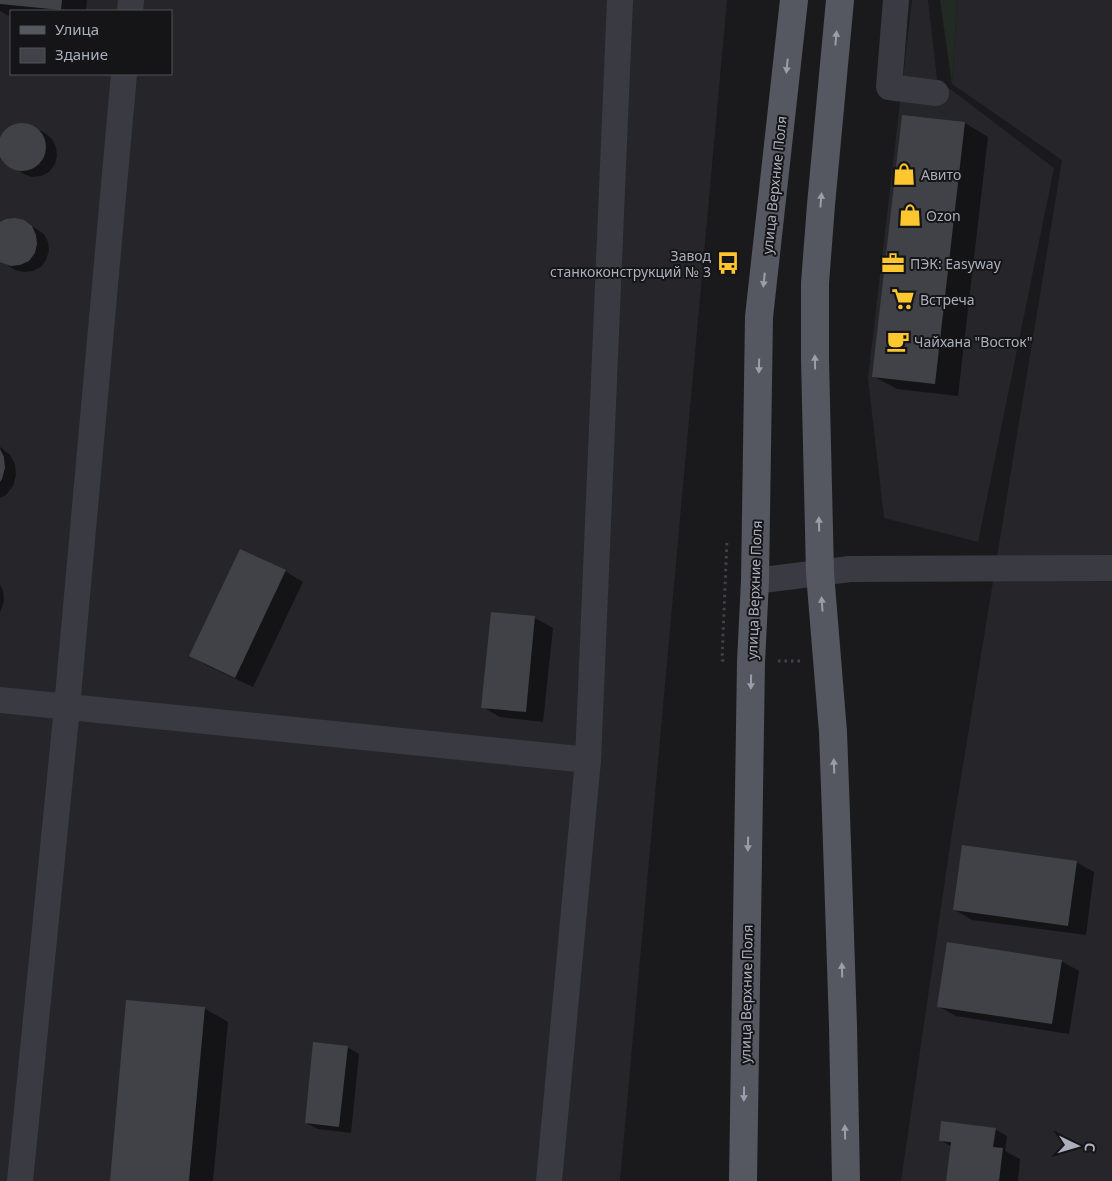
<svg xmlns="http://www.w3.org/2000/svg" width="1112" height="1181" viewBox="0 0 1112 1181" font-family="'Noto Sans',sans-serif">
<style>
.built{fill:#26252a;fill-rule:evenodd}
.green{fill:#212b23}
.shadow{fill:#0007}
.building{fill:#414247}
.lines{fill:none;stroke-linecap:round;stroke-linejoin:round}
.path{stroke:#404249;stroke-width:3;stroke-dasharray:2.5 4;stroke-linecap:butt}
.minor{stroke:#3a3b42;stroke-width:26}
.major{stroke:#565861;stroke-width:28}
.oneway{fill:#9a9eab}
.labels{text-anchor:middle;dominant-baseline:central;stroke-width:4;stroke-linejoin:round;paint-order:stroke}
.poi-label{font-size:14px;fill:#abafbd;stroke:#151517;text-anchor:start}
.street-label{font-size:14px;fill:#abafbd;stroke:#151517}
</style>
<rect width="100%" height="100%" fill="#1a1a1c"/>
<!-- built -->
<path class="built" d="M0,0H727L620,1181H0ZM11,11H171V74H11Z
M912,0H928L937,79L1054,168L978,542L884,518L868,378Z
M957,0H1112V1181H901L952,832L1062,160L952,84Z"/>
<!-- green -->
<path class="green" d="M940,0H957L952,84Z"/>
<!-- shadow -->
<path class="shadow" d="M0,0H87L86,11H11V16L7,15L0,11Z
M965,123L988,137L958,396L897,389L873,376Z
M24,124L32,126L45,133L52,139L56,147L57,156L55,164L49,172L41,176L32,177L24,174L4,161L0,154V141L1,136L7,129L15,125Z
M24,221L44,234L48,242L49,251L46,260L41,267L33,271L24,272L15,270L0,260V223Z
M0,447L10,455L15,464L16,475L13,486L6,495L0,498Z
M285,571L303,582L253,687L208,666L191,656Z
M0,585L3,590L4,601L0,613Z
M492,613L535,618L553,628L543,722L500,717L483,707Z
M1076,862L1094,872L1086,935L972,920L955,910Z
M1061,961L1079,971L1069,1034L956,1016L938,1006Z
M204,1008L228,1022L213,1181H111Z
M347,1047L359,1054L351,1133L318,1129L306,1123Z
M995,1129L1007,1136L1005,1151L1020,1159L1018,1181H948L952,1147L940,1140Z"/>
<!-- building -->
<path class="building" d="M0,0H62L61,10L0,4Z
M902,115L965,122L935,384L872,377Z
M-2 147a24 24 0 1 1 48 0a24 24 0 1 1-48 0Z
M15,218L24,220L32,226L36,235L37,244L35,253L29,261L20,265L11,266L0,262V222L6,219Z
M0,449L4,457L5,468L2,479L0,482Z
M240,549L286,570L235,678L189,656Z
M491,612L535,616L526,712L481,708Z
M962,845L1077,861L1068,926L953,910Z
M947,942L1062,960L1052,1024L937,1007Z
M126,1000L205,1007L189,1181H110Z
M313,1042L348,1046L339,1127L305,1123Z
M941,1121L996,1128L993,1147L1003,1148L999,1181H946L951,1142L939,1141Z"/>
<g class="lines">
<!-- path -->
<path class="path" d="M724,661L722,660L727,539
M778,661H801"/>
<!-- minor -->
<path class="minor" d="M896,0L889,87L936,93
M130,11L131,0
M755,581L850,569L1112,568
M0,700L588,760
M20,1181L67,707L124,74
M549,1181L588,760L620,0"/>
<!-- major -->
<path class="major" d="M840,0L821,205L815,283V359L820,573L833,732L836,814L843,1026L846,1181
M743,1181L751,662L755,581L759,317L794,0"/>
</g>
<!-- one-way arrows -->
<defs><path id="oneway-solid" d="M-6-.8H1V-3.2L6.5 0L1 3.2V.8H-6Z" transform="scale(1.25)"/></defs>
<g class="oneway">
<use href="#oneway-solid" transform="translate(836 38) rotate(-85)"/>
<use href="#oneway-solid" transform="translate(787 66) rotate(96)"/>
<use href="#oneway-solid" transform="translate(821 200) rotate(-85)"/>
<use href="#oneway-solid" transform="translate(764 280) rotate(96)"/>
<use href="#oneway-solid" transform="translate(815 362) rotate(-91)"/>
<use href="#oneway-solid" transform="translate(759 366) rotate(91)"/>
<use href="#oneway-solid" transform="translate(819 524) rotate(-91)"/>
<use href="#oneway-solid" transform="translate(822 604) rotate(-94)"/>
<use href="#oneway-solid" transform="translate(751 682) rotate(91)"/>
<use href="#oneway-solid" transform="translate(834 766) rotate(-92)"/>
<use href="#oneway-solid" transform="translate(748 844) rotate(91)"/>
<use href="#oneway-solid" transform="translate(842 970) rotate(-92)"/>
<use href="#oneway-solid" transform="translate(744 1094) rotate(91)"/>
<use href="#oneway-solid" transform="translate(845 1132) rotate(-91)"/>
</g>
<!-- icons -->
<defs>
<symbol id="shop-bare" viewBox="-9 -9 18 18"><path d="M-5-2.5h2.3a2.7 3.5 0 0 1 5.4 0H5L5.5 6h-11ZM-1.5-2.5h3a1.5 2.3 0 0 0-3 0Z" fill="#ffc72f" stroke="#151517" stroke-width="2.5" paint-order="stroke"/></symbol>
<symbol id="bus-bare" viewBox="-9 -9 18 18"><path d="M-5-6H5V4H4V6H2V4H-2V6H-4V4H-5ZM-3.5-4V0h7V-4ZM-3.5 1.2v1.5H-2V1.2ZM2 1.2v1.5H3.5V1.2Z" fill="#ffc72f" stroke="#151517" stroke-width="2.5" paint-order="stroke"/></symbol>
<symbol id="office-bare" viewBox="-9 -9 18 18"><path d="M-6-3h4V-5.5h4V-3h4V5H-6ZM-1-4.5V-3h2v-1.5ZM-6 0V1H6V0Z" fill="#ffc72f" stroke="#151517" stroke-width="2.5" paint-order="stroke"/></symbol>
<symbol id="supermarket-bare" viewBox="-9 -9 18 18"><path d="M-6-5.5h2.5l.6 2H6L4.5 2H-2.5L-4.4-4H-6ZM-1.5 3.2a1.3 1.3 0 1 0 .1 0ZM3 3.2a1.3 1.3 0 1 0 .1 0Z" fill="#ffc72f" stroke="#151517" stroke-width="2.5" paint-order="stroke"/></symbol>
<symbol id="cafe-bare" viewBox="-9 -9 18 18"><path d="M-5.5-4.5H6V0H3Q3 3.5 0 3.5H-2.5Q-5.5 3.5-5.5 0ZM3-3.2v2h1.7v-2ZM-6 4.5H4V6H-6Z" fill="#ffc72f" stroke="#151517" stroke-width="2.5" paint-order="stroke"/></symbol>
</defs>
<g fill-rule="evenodd">
<use href="#shop-bare" x="888" y="158" width="32" height="32"/>
<use href="#shop-bare" x="894" y="199" width="32" height="32"/>
<use href="#bus-bare" x="712" y="247" width="32" height="32"/>
<use href="#office-bare" x="877" y="247" width="32" height="32"/>
<use href="#supermarket-bare" x="887" y="283" width="32" height="32"/>
<use href="#cafe-bare" x="882" y="325" width="32" height="32"/>
</g>
<g class="labels">
<!-- poi labels -->
<g class="poi-label">
<text x="921" y="174">Авито</text>
<text x="926" y="215">Ozon</text>
<text x="711" y="255" text-anchor="end">Завод<tspan x="711" dy="16">станкоконструкций № 3</tspan></text>
<text x="910" y="263">ПЭК: Easyway</text>
<text x="920" y="299">Встреча</text>
<text x="914" y="341">Чайхана "Восток"</text>
</g>
<!-- street labels -->
<g class="street-label">
<text transform="translate(774 185) rotate(-84)">улица Верхние Поля</text>
<text transform="translate(754 590) rotate(-88)">улица Верхние Поля</text>
<text transform="translate(746 994) rotate(-89)">улица Верхние Поля</text>
</g>
</g>
<!-- legend -->
<rect x="10" y="10" width="162" height="65" fill="#151517" stroke="#515359"/>
<rect x="20" y="26" width="25" height="8" fill="#565861" stroke="#515359"/>
<text x="55" y="35" font-size="15" fill="#abafbd">Улица</text>
<rect x="20" y="48" width="25" height="15" fill="#414247" stroke="#515359"/>
<text x="55" y="60" font-size="15" fill="#abafbd">Здание</text>
<!-- north arrow -->
<g transform="translate(1077 1146) rotate(95)" stroke="#151517" stroke-width="4" paint-order="stroke">
<path d="M0-4L9 19L0 12L-9 19Z" fill="#abafbd"/>
<text y="-8" font-size="14" font-weight="bold" text-anchor="middle" fill="#abafbd">С</text>
</g>
</svg>
